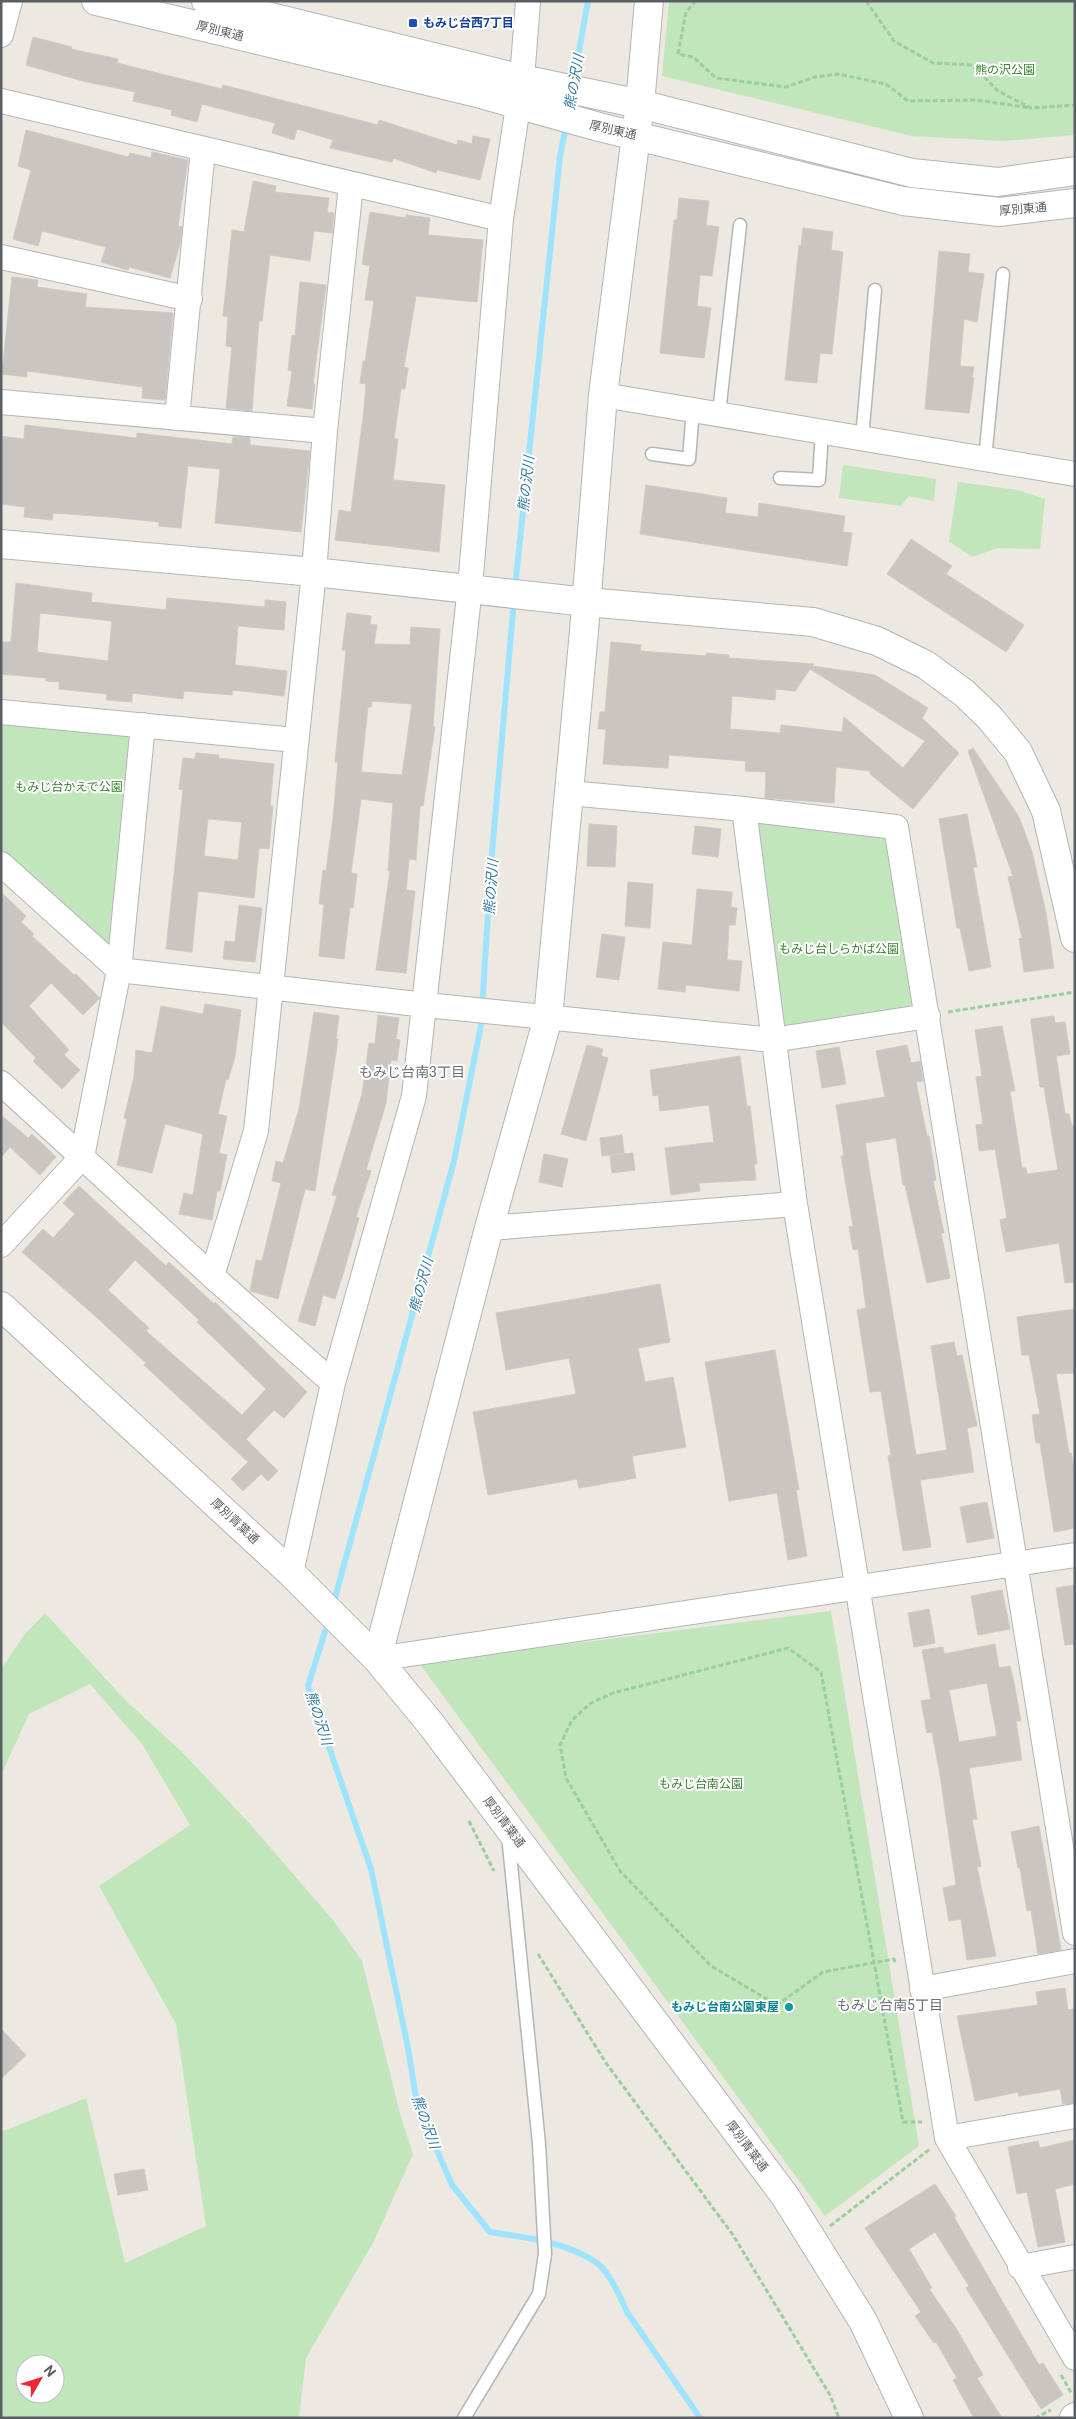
<svg xmlns="http://www.w3.org/2000/svg" width="1076" height="2419" viewBox="0 0 1076 2419" font-family="Roboto,'Noto Sans JP',sans-serif">
<style>
.green{fill:#c2e6bb;fill-rule:evenodd}
.lines{fill:none;stroke-linecap:round;stroke-linejoin:round}
.stream{stroke:#9fe4ff;stroke-width:6}
.building{fill:#cac5c0;stroke:#d2c9bf;fill-rule:evenodd}
.service-casing{stroke:#b2b5b9;stroke-width:15}
.minor-casing{stroke:#b2b5b9;stroke-width:26}
.tertiary-casing{stroke:#b2b5b9;stroke-width:30}
.path{stroke:#98cf9f;stroke-width:3;stroke-dasharray:5 2.5;stroke-linecap:butt}
.service{stroke:#fff;stroke-width:12}
.minor{stroke:#fff;stroke-width:24}
.tertiary{stroke:#fff;stroke-width:28}
.transit-dot{fill:#1a4fb4;stroke:#fff;stroke-width:2}
.culture-dot{fill:#0f9aa8;stroke:#fff;stroke-width:2}
.labels{text-anchor:middle;dominant-baseline:central;stroke-width:4;stroke-linejoin:round;paint-order:stroke}
.transit-label{font-size:12px;font-weight:bold;fill:#164399;stroke:#fff;text-anchor:start}
.street-label{font-size:12px;fill:#595f62;stroke:#fff}
.park-label{font-size:12px;fill:#398330;stroke:#fff}
.culture-label{font-size:12px;font-weight:bold;fill:#0d838f;stroke:#fff;text-anchor:end}
.water-label{font-size:14px;font-style:italic;fill:#347ba3;stroke:#fff}
.neighbourhood-label{font-size:14px;fill:#6a7174;stroke:#fff}
</style>
<rect width="100%" height="100%" fill="#ede8e0"/>
<!-- green -->
<path class="green" d="M669,1H1075V135L1004,141L912,136L662,76Z
M843,465L936,479L934,501L909,496L901,506L839,498Z
M958,482L1018,490L1045,499L1040,549L998,548L972,557L949,541Z
M1,712L143,725L119,970L1,864Z
M744,809L896,827L928,1016L773,1040Z
M831,1611L919,2146L825,2216L419,1663Z
M45,1613L126,1701L181,1751L250,1824L333,1920L362,1961L400,2114L413,2154L374,2241L306,2358L299,2418H1V2132L86,2098L125,2263L206,2226L176,2024L99,1886L190,1825L142,1744L90,1684L29,1714L1,1775V1669L25,1634ZM25,2364H55V2394H25Z"/>
<g class="lines">
<!-- stream -->
<path class="stream" d="M573,84L588,1
M515,588L560,156L566,126
M333,1605L454,1161L481,1025L491,865L514,600
M328,1622L308,1686L371,1869L408,2048L417,2104L452,2185L490,2232C526,2238 565,2241 597,2263C609,2272 621,2298 627,2312L700,2418"/>
</g>
<!-- building -->
<path class="building" d="M33,37L72,47L71,49L118,59L117,63L222,89L223,85L378,125L379,120L457,145L458,140L472,144L473,136L490,139L480,180L437,170L436,173L393,158L392,162L330,148L333,140L297,129L294,140L272,133L275,123L202,104L197,122L171,115L172,110L133,101L135,92L83,81L26,65Z
M26,130L128,157L130,153L151,158L152,152L188,160L178,226L182,227L180,244L170,278L129,267L128,270L101,262L106,247L42,231L38,246L13,239L31,170L18,166Z
M253,181L276,186L275,192L329,198L327,212L334,213L332,233L314,231L310,261L270,255L262,321H259L252,411L226,408L232,347L226,346L228,317L223,316L232,230L244,232Z
M679,198L709,201L706,225L719,227L712,276L700,275L697,306L711,308L704,358L660,353L674,220H677Z
M370,212L406,218V215L430,218L428,235L483,240L477,302L416,296L404,367L408,368L405,389H401L394,439H398L393,480L445,485L439,552L335,540L339,510L351,512L364,409L366,384L360,383L363,361L365,362L374,301L365,300L370,266L362,264Z
M803,228L833,232L831,250L843,252L832,354L820,353L817,383L785,380L799,245L801,246Z
M939,251L970,254L968,272L984,274L977,322L964,319L960,366L974,367L972,377L974,378L969,413L925,409Z
M12,277L38,280L37,287L87,294L85,307L173,313L165,400L142,398L143,387L27,371V377L2,374Z
M300,282L326,285L313,384H315L312,409L287,406L292,371L288,370L292,335L295,336Z
M25,425L137,438V433L232,444L233,437L250,438V445L310,451L301,532L215,523L220,469L188,466L181,528L159,526V522L110,517L53,513L52,520L24,517L25,507L1,504V436L24,439Z
M646,485L727,498L725,513L758,517L759,503L845,516L843,532L852,533L847,566L640,534Z
M911,539L952,566L946,574L1024,625L1006,652L887,574Z
M16,583L92,593L91,602L166,610L167,598L265,607V600L286,602L284,630L238,626L235,665L287,671L284,696L233,690L232,695L184,691L183,699L132,693V702L106,700L107,694L59,689V682L46,681V678L1,674L2,642H11ZM40,613L112,621L108,661L37,652Z
M347,613L371,616L370,624L377,625L374,644L410,645L411,627L440,629L433,726L435,727L423,806H420L416,860L409,859L406,890L415,891L406,973L376,970L390,871H388L393,803L361,799L351,873L357,874L353,908L350,907L344,959L319,956L324,904H319L323,870L326,871L333,818L338,762H335L346,650H342ZM372,701L412,704L402,775L361,772L368,707H371Z
M611,642L641,645L640,651L706,656V653L729,655V658L814,664L812,666L875,675L928,708L922,718L959,753L913,809L870,774V771L836,767L834,803L765,798L766,772L745,771L746,761L669,755L668,768L603,764L606,729H598L600,712H605ZM810,669L925,741L903,768L844,717L842,732L781,725L780,733L730,729L732,696L775,700L776,689L795,691Z
M973,748L1019,817L1032,852L1046,913L1054,968L1024,972L1019,939L1022,938L1008,877L1013,876L968,751Z
M196,753L219,755L218,758L274,764L270,806H273L269,849L259,848L254,898L198,891L192,952L166,949L183,790L179,789L183,758L195,759ZM208,819L242,822L238,860L204,856Z
M967,814L977,867H973L991,967L969,971L960,928H957L939,819Z
M589,824L617,826L615,867L587,866Z
M695,826L721,829L718,857L692,854Z
M628,882L653,884L650,928L625,926Z
M697,889L732,892L731,907L737,908L735,925H729L727,960L742,961L739,991L686,985L685,992L658,989L663,942L692,945Z
M1,892L26,916L21,922L34,934L32,936L74,975L76,974L100,998L83,1015L51,983L29,1006L69,1050L64,1055L80,1070L62,1089L33,1061L36,1058L1,1022Z
M239,905L262,908L255,962L223,959L225,941L235,942Z
M602,934L625,937L619,980L596,977Z
M205,1004L241,1010L235,1057L228,1080L226,1079L218,1114L227,1116L219,1153L227,1155L220,1191H217L212,1220L179,1214L184,1193L193,1195L203,1134L165,1124L152,1173L117,1165L127,1119L124,1118L134,1077L136,1050L152,1053L161,1006L203,1014Z
M314,1012L339,1016L336,1039H338L315,1191L305,1189L278,1299L250,1291L256,1260L262,1261L281,1183L272,1181L276,1161L283,1163L299,1109Z
M378,1015L399,1018L396,1039L400,1040L397,1061L391,1060L386,1103L366,1170L371,1171L356,1217L359,1218L344,1271L335,1299L323,1295L315,1326L298,1321L337,1196L332,1195L362,1094L369,1043L375,1044Z
M1054,1016L1055,1023L1065,1022L1070,1054L1056,1056L1065,1114H1069L1072,1126L1075,1125V1282L1065,1283L1059,1243L1006,1252L1000,1220L1007,1218L995,1149L979,1151L976,1125L983,1124L976,1077L982,1076L975,1030L1002,1026L1015,1091H1010L1022,1168H1026L1027,1174L1058,1170L1044,1087H1040L1031,1022V1019Z
M587,1045L603,1049L601,1056L608,1058L586,1141L561,1134Z
M907,1045L911,1063L920,1061L923,1081L916,1082L927,1136H929L936,1180L933,1181L944,1233H941L950,1278L927,1283L905,1185H903L896,1138L865,1143L916,1455L947,1450L931,1346L954,1342L957,1356L962,1355L977,1426L967,1428L974,1472L920,1480L931,1547L903,1551L888,1456L891,1455L881,1391L870,1392L857,1310L866,1308L858,1249L853,1250L849,1227L853,1226L841,1156H844L836,1105L885,1097L876,1051Z
M839,1047L846,1084L822,1088L816,1051Z
M740,1056L747,1106H750L757,1164H754L756,1180L699,1183L700,1191L671,1195L665,1148L714,1142L709,1105L660,1111L658,1095L653,1096L650,1070Z
M1,1115L28,1138L32,1134L56,1157L40,1175L10,1147L1,1157Z
M622,1135L624,1153L602,1156L600,1138Z
M633,1153L635,1170L612,1173L610,1155Z
M544,1154L568,1159L562,1187L539,1182Z
M79,1186L166,1266L169,1262L214,1304L215,1302L307,1392L284,1418L274,1410L246,1439L278,1471L268,1481L261,1474L243,1491L231,1479L248,1462L144,1365L146,1363L94,1315L22,1252L43,1229L53,1238L75,1214L63,1203ZM135,1260L199,1320L197,1322L266,1389L242,1415L146,1331L149,1328L108,1290Z
M660,1284L670,1342L638,1348L645,1382L673,1377L686,1447L632,1456L636,1478L579,1488L577,1479L488,1495L473,1412L576,1394L569,1358L506,1370L496,1313Z
M1075,1309V1373L1056,1374L1069,1453H1071L1075,1474V1528L1054,1532L1040,1443H1036L1032,1415L1040,1414L1029,1355H1022L1017,1317Z
M775,1350L799,1490H796L807,1556L788,1560L777,1493L729,1501L705,1362Z
M987,1502L994,1538L967,1543L960,1507Z
M1075,1585V1644L1065,1645L1056,1588Z
M1002,1590L1010,1629L978,1635L971,1596Z
M929,1609L935,1643L914,1647L908,1613Z
M995,1644L999,1668L1010,1666L1014,1683L1021,1721H1016L1022,1760L969,1768L977,1819L972,1820L981,1866L977,1867L996,1956L967,1960L961,1919L949,1921L943,1888L956,1885L940,1775L932,1732L927,1733L921,1701L931,1699L922,1650L943,1647L944,1654ZM987,1683L997,1736L959,1742L949,1690Z
M1039,1826L1061,1950L1038,1954L1031,1910L1027,1911L1020,1868H1018L1011,1832Z
M1065,1988L1068,2010L1075,2009V2103L1063,2104L1060,2089L1019,2096L1018,2092L975,2101L957,2016L1038,2005L1036,1992Z
M1,2029L26,2055L1,2079Z
M1075,2140V2184L1055,2189L1065,2242L1038,2247L1027,2192L1017,2194L1008,2147L1038,2141L1040,2148Z
M144,2169L148,2190L118,2195L114,2174Z
M935,2184L956,2216L954,2217L1039,2365L1043,2363L1063,2395L1041,2409L966,2288L969,2286L935,2232L909,2249L932,2288L929,2289L956,2328L983,2375L977,2378L1002,2418H974L953,2380L957,2378L936,2342L934,2343L915,2316L921,2312L865,2228Z"/>
<g class="lines">
<defs>
<path id="service" d="M719,413L740,225
M862,438L875,290
M652,454L689,459L693,409
M985,459L1003,274
M780,478L819,480L822,431
M464,2418L539,2294L545,2254L539,2144L508,1835"/>
<path id="minor" d="M1,35L10,1
M1,101L501,219
M1,257L190,299
M603,395L1075,474
M1,402L325,431
M177,418L203,149
M1,712L295,740
M569,793L744,809L896,827L1075,1933
M744,809L795,1204L947,2138L1075,2358
M1,864L119,970L426,1005L773,1040L928,1016
M1,1083L212,1276L333,1383
M489,1228L795,1204
M1,1245L82,1157L119,970L143,725
M212,1276L256,1131L314,572L325,431L351,185
M291,1573L333,1383L414,1096L470,587L501,219L522,79L528,1
M377,1659L1075,1555
M922,1989L1075,1961
M947,2138L1075,2116
M1020,2267L1075,2257"/>
<path id="tertiary" d="M96,1L481,94L599,127L903,201L999,212L1075,203
M206,1L522,79L640,104L912,173L998,182L1075,171
M1,544L314,572L587,602L813,622L877,641L926,665L964,693L990,718L1018,752L1046,811L1075,938
M1,1306L291,1573L377,1659L430,1723L785,2196L863,2321L909,2418
M377,1659L489,1228L548,1018L584,631L603,395L640,104L649,1
M1074,2418L1075,2417"/>
</defs>
<!-- service casing -->
<use href="#service" class="service-casing"/>
<!-- minor casing -->
<use href="#minor" class="minor-casing"/>
<!-- tertiary casing -->
<use href="#tertiary" class="tertiary-casing"/>
<!-- path -->
<path class="path" d="M696,1L686,12L678,54L693,57L716,78L786,87L815,77L838,74L886,84L908,101L976,100L1031,108
M866,1L894,41L933,63L972,65L998,91L1031,108L1075,105
M948,1012L1075,992
M469,1821L494,1871
M538,1954L606,2063L733,2235L830,2395L839,2418
M895,1962L894,1959L823,1972L777,2005L711,1966L620,1871L566,1778L560,1745L572,1720L591,1703L613,1693L788,1648L821,1672L903,2122H922
M830,2226L930,2149
M1061,2375L1072,2394
M1035,2418L1051,2410"/>
<!-- service -->
<use href="#service" class="service"/>
<!-- minor -->
<use href="#minor" class="minor"/>
<!-- tertiary -->
<use href="#tertiary" class="tertiary"/>
</g>
<!-- markers -->
<rect class="transit-dot" x="408" y="18" width="10" height="10" rx="2.5"/>
<circle class="culture-dot" cx="789" cy="2007" r="5"/>
<g class="labels">
<!-- transit labels -->
<g class="transit-label">
<text x="423" y="23">もみじ台西7丁目</text>
</g>
<!-- street labels -->
<g class="street-label">
<text transform="translate(220 31) rotate(14)">厚別東通</text>
<text transform="translate(613 130) rotate(13)">厚別東通</text>
<text transform="translate(1023 209) rotate(-5)">厚別東通</text>
<text transform="translate(235 1521) rotate(43)">厚別青葉通</text>
<text transform="translate(504 1822) rotate(53)">厚別青葉通</text>
<text transform="translate(747 2146) rotate(53)">厚別青葉通</text>
</g>
<!-- park labels -->
<g class="park-label">
<text x="1005" y="70">熊の沢公園</text>
<text x="69" y="787">もみじ台かえで公園</text>
<text x="839" y="949">もみじ台しらかば公園</text>
<text x="701" y="1784">もみじ台南公園</text>
</g>
<!-- culture labels -->
<g class="culture-label">
<text x="779" y="2007">もみじ台南公園東屋</text>
</g>
<!-- water labels -->
<g class="water-label">
<text transform="translate(574 82) rotate(-80)">熊の沢川</text>
<text transform="translate(526 484) rotate(-84)">熊の沢川</text>
<text transform="translate(491 887) rotate(-86)">熊の沢川</text>
<text transform="translate(421 1285) rotate(-75)">熊の沢川</text>
<text transform="translate(319 1718) rotate(72)">熊の沢川</text>
<text transform="translate(426 2122) rotate(70)">熊の沢川</text>
</g>
<!-- neighbourhood labels -->
<g class="neighbourhood-label">
<text x="412" y="1072">もみじ台南3丁目</text>
<text x="890" y="2005">もみじ台南5丁目</text>
</g>
</g>
<!-- border -->
<rect width="1076" height="2419" fill="none" stroke="#595f62" stroke-width="5"/>
<!-- north arrow -->
<g transform="translate(40 2379) rotate(51)"><circle r="24" fill="#ffffff" stroke="#bdbfc0"/>
<path d="M0-4L9 19L0 12L-9 19Z" fill="#f02434"/>
<text y="-8" font-size="14" font-weight="bold" text-anchor="middle" fill="#595f62">N</text>
</g>
</svg>
